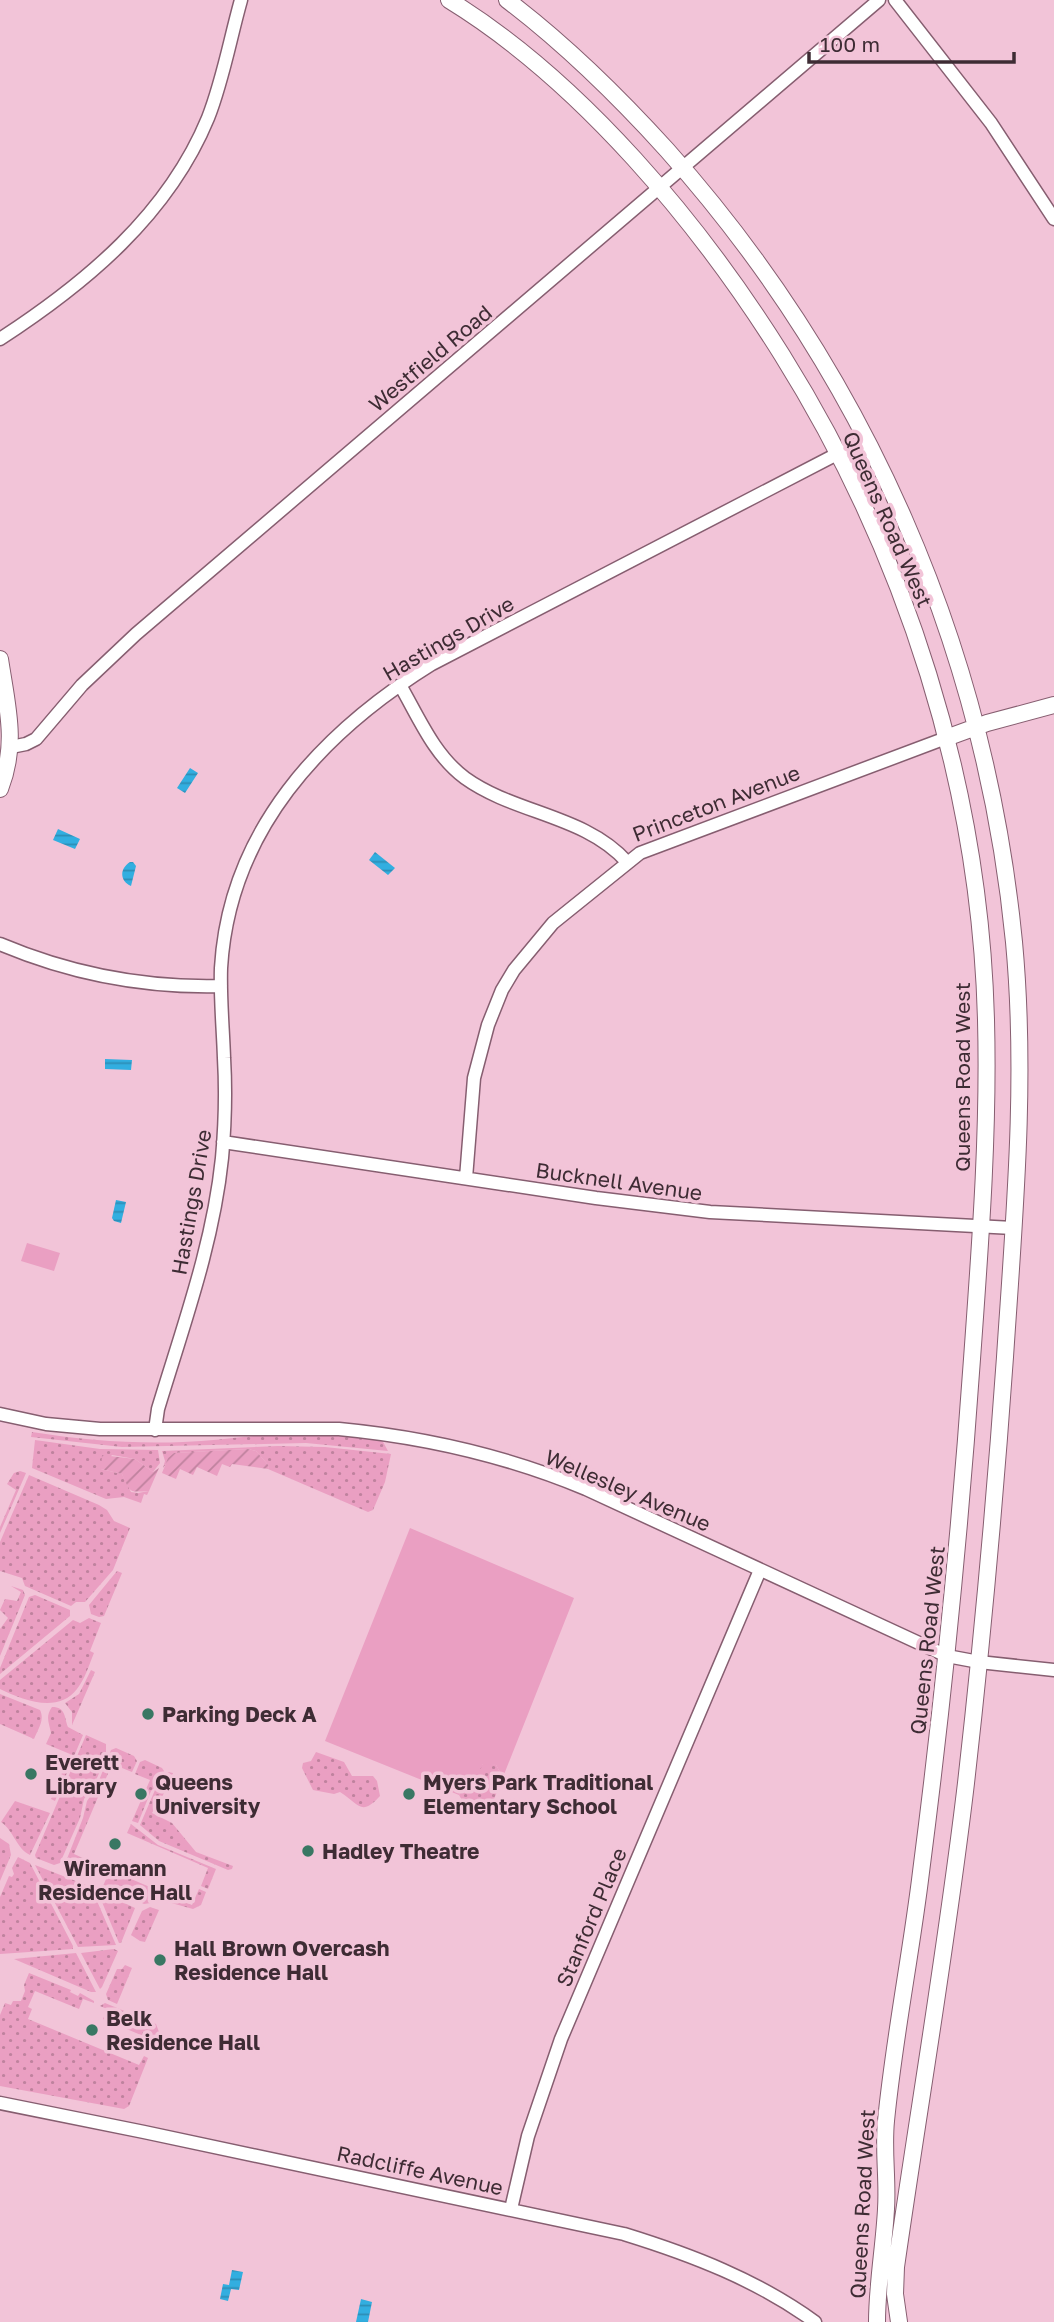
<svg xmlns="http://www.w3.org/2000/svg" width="1054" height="2322" viewBox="0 0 1054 2322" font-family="'Golos Text',sans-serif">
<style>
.grass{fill:url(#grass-dots)}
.garden{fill:url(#garden-furrows)}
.pitch{fill:#ea9fc2}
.water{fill:url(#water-rules)}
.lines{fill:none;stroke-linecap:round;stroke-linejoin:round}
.minor-casing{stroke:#865e70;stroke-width:15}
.tertiary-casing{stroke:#865e70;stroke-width:18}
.minor{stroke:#fff;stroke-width:12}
.tertiary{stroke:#fff;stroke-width:16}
.poi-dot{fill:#397763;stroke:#f2c4d8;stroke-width:2.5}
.labels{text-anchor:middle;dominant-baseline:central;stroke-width:7;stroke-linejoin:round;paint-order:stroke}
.street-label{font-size:21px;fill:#3e2c34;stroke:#f2c4d8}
.poi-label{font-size:21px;font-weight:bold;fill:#3e2c34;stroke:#f2c4d8;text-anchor:start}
</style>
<defs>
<pattern id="grass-dots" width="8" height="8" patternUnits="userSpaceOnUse" patternTransform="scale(1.75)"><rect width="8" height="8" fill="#ea9fc2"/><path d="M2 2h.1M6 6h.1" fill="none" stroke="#bf829e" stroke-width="1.8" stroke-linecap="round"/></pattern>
<pattern id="garden-furrows" width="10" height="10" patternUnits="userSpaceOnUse" patternTransform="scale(1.75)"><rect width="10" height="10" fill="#ea9fc2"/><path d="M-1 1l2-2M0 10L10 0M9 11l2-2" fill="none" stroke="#bf829e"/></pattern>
<pattern id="water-rules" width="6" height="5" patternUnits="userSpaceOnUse" patternTransform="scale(1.75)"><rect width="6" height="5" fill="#32aee0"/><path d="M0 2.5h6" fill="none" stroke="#2c8eb6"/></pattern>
</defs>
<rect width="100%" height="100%" fill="#f2c4d8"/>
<!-- grass -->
<path class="grass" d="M32,1432C82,1440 132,1444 183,1442C219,1441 254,1434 291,1434C321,1434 352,1437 382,1440L388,1451L306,1443L122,1447L31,1437Z
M35,1440L100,1449L158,1450L160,1463L153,1472L135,1459L112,1455L101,1469L122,1474L131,1492L138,1493L149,1491L147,1495L144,1494L141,1503L124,1497L106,1499L32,1468Z
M278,1446L325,1447L391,1454L385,1482L373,1510L368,1512L268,1469L269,1466L256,1451L248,1449L174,1453L163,1468L165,1461L162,1451Z
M20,1471L26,1473L0,1533V1527L16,1490L7,1484L14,1473Z
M29,1475L99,1505L107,1510L114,1521L130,1528L113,1570L85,1602H76L71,1606L25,1586L22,1578L0,1571V1542Z
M117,1571L122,1573L104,1616L99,1617L91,1614L89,1605Z
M11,1586L23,1590L25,1595L0,1656V1629L8,1618L0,1610L5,1599L17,1601L21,1592Z
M35,1595L70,1610V1616L0,1674V1668L29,1597Z
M89,1618L101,1623L90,1651L94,1653C89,1665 85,1679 77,1689C58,1714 23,1700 0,1689V1680L73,1620L80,1623Z
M91,1670L95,1672L72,1725V1712L65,1703L79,1694Z
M0,1694L40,1710C45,1720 38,1729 34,1739L0,1724Z
M52,1707C66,1707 64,1717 68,1727L83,1735L55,1801L51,1799L70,1754L46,1744L51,1733C49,1722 45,1717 52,1707Z
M86,1735L106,1744V1757L94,1785L84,1799L80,1818L60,1863L54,1865L36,1858L35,1855Z
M116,1748L134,1756L137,1761L132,1772L112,1764L74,1854L94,1863L87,1879L63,1869L83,1818L87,1801L96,1788L111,1750Z
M316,1752L344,1762L352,1776H373L377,1781L380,1796C361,1817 359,1804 340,1792L334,1794L313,1790L302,1768L303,1763L311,1761Z
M145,1760L162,1768L164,1771L160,1782L151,1791L138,1823L132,1821L150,1780L135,1774L140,1762Z
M488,1763L496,1765L503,1777L490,1809L463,1802L459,1795L466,1782L483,1764Z
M168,1772L173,1773C169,1788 160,1799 152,1813L172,1823L196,1852L233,1866L232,1869L228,1870L159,1841L140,1825L155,1790L162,1784Z
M15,1801L50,1813L30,1855C16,1848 14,1831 1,1822Z
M131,1824L158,1845L216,1869L208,1889L201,1886L208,1868L127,1833Z
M0,1838L9,1844L11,1855L0,1881Z
M18,1857L30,1863L73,1946V1949L0,1954V1897L9,1876L12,1877L14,1874L12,1868Z
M35,1865L91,1887L116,1945L78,1947Z
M110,1870L192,1905L199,1889L206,1892L201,1905L193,1909L164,1901L144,1904L121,1893L122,1891L113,1888L112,1890L103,1886Z
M97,1890L135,1908L121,1943H119Z
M150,1907L159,1910L145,1942L140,1941L131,1935L142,1911Z
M114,1949L118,1951L102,1987L100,1989L81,1953Z
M76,1953L96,1992H91L14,1959Z
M125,1965L132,1968L117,2004L108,2000L106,1994L117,1969H122Z
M29,1973L71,1990L70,1992L78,1996L80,1993L94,2001V2003L83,1999L79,2009L35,1991L28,2007L32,2009L28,2019L139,2065L144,2056L148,2058L129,2106L124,2109L0,2086V2015L5,2003L11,2005L13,2001H21L25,1991L24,1985Z
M105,2003L156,2024L159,2032L155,2041L103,2019L107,2009L100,2006Z"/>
<!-- garden -->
<path class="garden" d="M248,1449L256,1451L269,1466L268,1469L232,1464L230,1467L222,1464L217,1476L197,1467L193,1475L180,1469L176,1479L162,1473L168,1458L174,1453Z
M102,1455L135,1459L153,1472L159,1468L149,1491C129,1492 131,1494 122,1474L101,1469Z"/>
<!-- pitch -->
<path class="pitch" d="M27,1243L60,1253L54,1271L21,1261Z
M410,1528L574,1598L503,1777L496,1765L483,1764L477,1775L466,1782L459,1795L325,1741Z"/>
<!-- water -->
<path class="water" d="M190,768L198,773L185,793L177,788Z
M58,829L80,839L75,849L53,840Z
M375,852L395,868L388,875L369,860Z
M130,862H133L136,866L131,886C120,881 119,869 130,862Z
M105,1059L132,1060L131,1070L105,1069Z
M116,1200L126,1202L121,1223L114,1221L112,1218Z
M232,2270L243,2272L239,2290L231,2289L228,2301L220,2299L223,2284L229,2285Z
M361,2299L372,2302L368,2322H356Z"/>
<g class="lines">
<defs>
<path id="minor" d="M895,0L991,123L1054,219
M0,339C86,283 168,215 208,118C223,80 230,39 241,0
M400,685C419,718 434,755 465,778C515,814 585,815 627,862
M11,747L26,744L36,739L82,685L136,634L879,0
M0,944C71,974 144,988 221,986
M223,1142L596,1198L710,1212L1013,1228
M466,1178L474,1078L488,1025L502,990L514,970L553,923L640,853L946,738
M0,1414L46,1424L100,1429H339C423,1437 507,1456 586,1489L947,1656L979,1662L1054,1670
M155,1430L158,1409C183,1326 213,1245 222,1158C225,1125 226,1092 224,1058C223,1028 220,998 221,968C229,831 321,733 432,664L866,439
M0,2103L144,2132L624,2234C692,2255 757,2280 815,2322
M511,2209L528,2136L561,2039L760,1570"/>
<path id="tertiary" d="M449,0C581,81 700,224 782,355C906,553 980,786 986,1020C989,1133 980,1247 972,1359C960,1531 943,1702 921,1872C911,1955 894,2038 886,2121C883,2151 888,2180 886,2209C884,2247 877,2284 877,2322
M507,0C565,44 618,96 667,150C865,372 985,646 1014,942C1027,1080 1014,1220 1005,1357C995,1500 982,1642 966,1783C947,1945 919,2106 896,2267L895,2294L899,2322
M0,659C7,706 18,743 0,789
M946,738L987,723L1054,705"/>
</defs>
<!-- minor casing -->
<use href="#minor" class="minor-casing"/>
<!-- tertiary casing -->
<use href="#tertiary" class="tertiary-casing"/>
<!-- minor -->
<use href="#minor" class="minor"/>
<!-- tertiary -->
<use href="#tertiary" class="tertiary"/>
</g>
<!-- markers -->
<g class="poi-dot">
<circle cx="148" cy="1714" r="7"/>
<circle cx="31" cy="1774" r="7"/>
<circle cx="141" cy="1794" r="7"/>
<circle cx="409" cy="1794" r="7"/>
<circle cx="115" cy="1844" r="7"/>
<circle cx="308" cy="1851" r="7"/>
<circle cx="160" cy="1960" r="7"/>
<circle cx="92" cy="2030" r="7"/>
</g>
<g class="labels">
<!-- street labels -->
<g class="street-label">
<text transform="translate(430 358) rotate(-40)">Westfield Road</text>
<text transform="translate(888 519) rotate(66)">Queens Road West</text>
<text transform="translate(448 638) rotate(-30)">Hastings Drive</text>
<text transform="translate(716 803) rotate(-21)">Princeton Avenue</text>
<text transform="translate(962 1077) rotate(-90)">Queens Road West</text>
<text transform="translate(619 1181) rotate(8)">Bucknell Avenue</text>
<text transform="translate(191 1202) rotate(-80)">Hastings Drive</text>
<text transform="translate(628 1490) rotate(23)">Wellesley Avenue</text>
<text transform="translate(927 1640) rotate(-84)">Queens Road West</text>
<text transform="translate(591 1917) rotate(-67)">Stanford Place</text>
<text transform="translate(420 2170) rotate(12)">Radcliffe Avenue</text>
<text transform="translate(862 2204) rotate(-87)">Queens Road West</text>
</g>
<!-- poi labels -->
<g class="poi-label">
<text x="162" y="1714">Parking Deck A</text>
<text x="45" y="1762">Everett<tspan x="45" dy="24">Library</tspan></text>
<text x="155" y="1782">Queens<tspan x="155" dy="24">University</tspan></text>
<text x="423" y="1782">Myers Park Traditional<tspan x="423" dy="24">Elementary School</tspan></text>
<text x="322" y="1851">Hadley Theatre</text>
<text x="115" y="1868" text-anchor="middle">Wiremann<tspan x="115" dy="24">Residence Hall</tspan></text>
<text x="174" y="1948">Hall Brown Overcash<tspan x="174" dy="24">Residence Hall</tspan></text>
<text x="106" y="2018">Belk<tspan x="106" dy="24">Residence Hall</tspan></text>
</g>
</g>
<!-- scale -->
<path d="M809 52v10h205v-10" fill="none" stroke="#3e2c34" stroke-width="3.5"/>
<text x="820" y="52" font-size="21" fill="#3e2c34" stroke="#f2c4d8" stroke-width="5" paint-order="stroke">100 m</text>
</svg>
